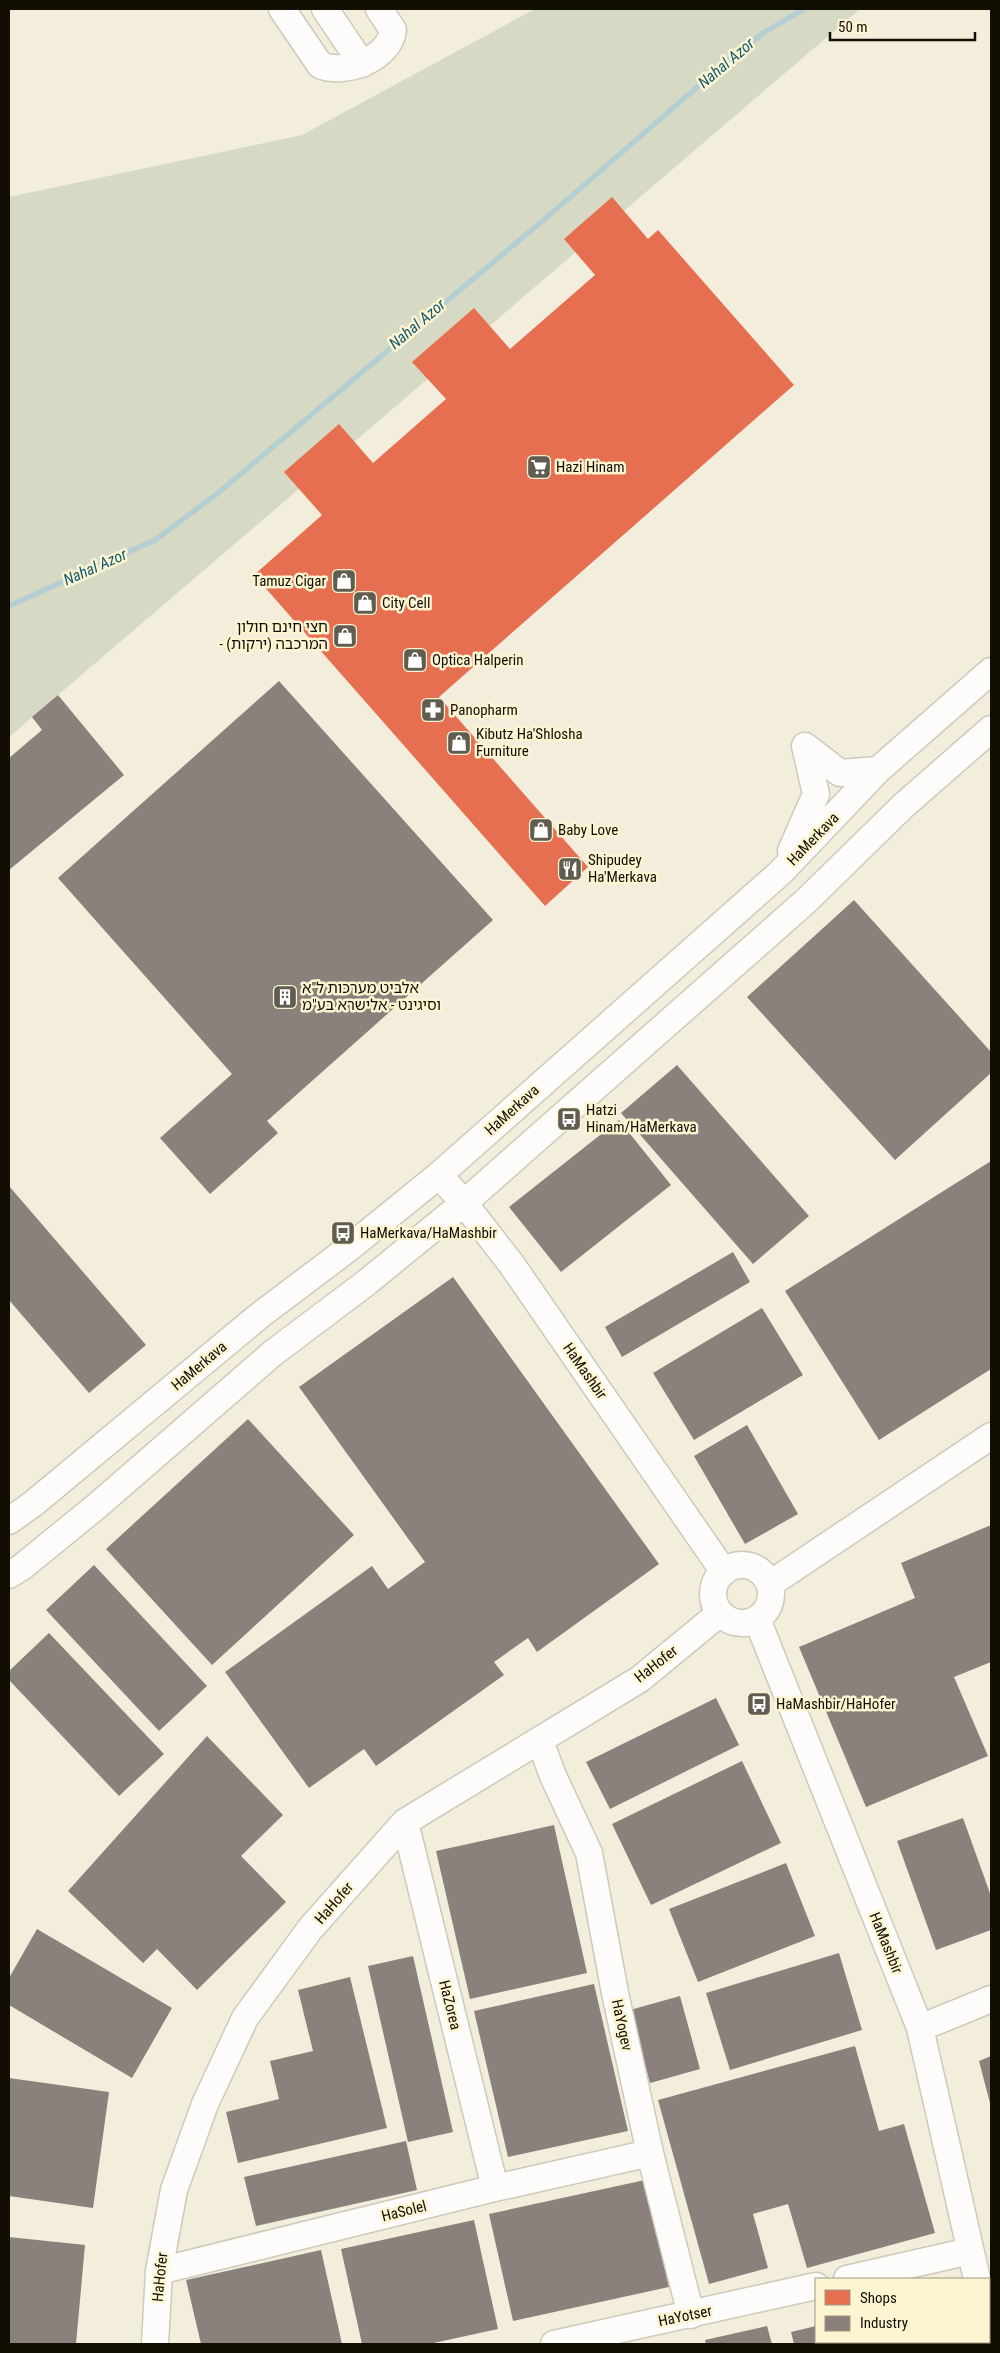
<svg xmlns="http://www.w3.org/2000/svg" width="1000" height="2353" viewBox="0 0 1000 2353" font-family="'Roboto Condensed','Noto Sans Hebrew',sans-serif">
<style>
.green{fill:#d6dac4}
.shops{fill:#e76f51}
.industry{fill:#8a817c}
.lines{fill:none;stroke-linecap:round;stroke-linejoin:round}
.stream{stroke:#b5ced2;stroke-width:5.5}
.minor-casing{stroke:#cdcabb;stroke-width:29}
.minor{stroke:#fdfcfa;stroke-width:26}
.labels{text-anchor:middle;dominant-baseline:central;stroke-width:5;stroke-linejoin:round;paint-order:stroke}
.poi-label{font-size:15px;fill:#120e04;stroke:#fdf4d2;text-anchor:start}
.street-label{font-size:15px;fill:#120e04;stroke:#fdf4d2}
.water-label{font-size:16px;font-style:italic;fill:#135b70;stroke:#fdf4d2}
</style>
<rect width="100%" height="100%" fill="#f3eedc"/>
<!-- green -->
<path class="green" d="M535,9H860L9,737V197L302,135Z"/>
<!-- shops -->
<path class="shops" d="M612,197L648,239L658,230L794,385L439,697L588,867L545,906L254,575L322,515L284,472L339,424L373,463L446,399L412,362L474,308L510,349L595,275L564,239Z"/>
<!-- industry -->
<path class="industry" d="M279,681L493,920L267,1121L278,1133L210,1194L160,1138L232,1074L58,878Z
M58,695L124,775L9,870V758L42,730L32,717Z
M854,900L991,1052V1073L895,1160L747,997Z
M677,1065L809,1216L753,1264L621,1113Z
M619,1120L671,1185L561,1272L509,1207Z
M991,1161V1369L879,1440L785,1291Z
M9,1186L146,1345L89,1393L9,1300Z
M733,1252L750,1282L622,1357L605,1327Z
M453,1277L659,1564L537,1652L528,1638L494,1662L504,1675L376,1766L364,1749L309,1788L225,1672L372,1566L388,1589L425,1562L299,1387Z
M762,1308L803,1375L694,1440L653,1373Z
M248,1419L354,1535L212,1665L106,1549Z
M747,1425L798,1514L745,1544L694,1456Z
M991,1525V1662L954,1677L988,1756L866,1807L799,1647L915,1598L901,1563Z
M94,1565L207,1686L159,1731L46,1610Z
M49,1633L164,1754L119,1796L9,1680V1671Z
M716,1698L739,1745L610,1809L586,1762Z
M207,1736L283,1815L241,1856L286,1902L197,1990L157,1949L143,1963L68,1891Z
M742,1761L781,1843L651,1905L612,1824Z
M963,1818L991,1896V1930L936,1950L897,1841Z
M554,1825L587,1973L470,1999L436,1851Z
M786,1863L815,1936L698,1982L669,1909Z
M37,1929L172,2008L132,2078L9,2005V1978Z
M839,1953L862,2030L730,2070L706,1993Z
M413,1956L453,2132L408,2142L368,1966Z
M350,1977L387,2128L238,2163L226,2112L279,2099L270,2061L313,2051L298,1990Z
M594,1984L628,2131L508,2157L474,2011Z
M680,1996L700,2069L650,2083L630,2010Z
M855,2046L879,2131L904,2124L935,2233L807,2268L788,2204L753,2214L768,2268L709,2284L658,2100Z
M991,2056V2107L979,2061Z
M9,2078L109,2092L93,2208L9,2196Z
M406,2141L417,2190L256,2226L244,2177Z
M645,2180L669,2287L513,2321L489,2214Z
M474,2220L498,2329L429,2344H362L341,2249Z
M9,2237L85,2245L76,2344H9Z
M321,2250L342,2344H201L186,2280Z
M767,2326L772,2344H706L705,2340Z
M816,2326V2342H953V2344H794L791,2332Z"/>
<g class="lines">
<!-- stream -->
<path class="stream" d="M9,606L155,540L218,493L553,212L718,69L763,33L804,9"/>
<defs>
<path id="minor" d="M282,9L320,65C345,76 390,58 393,30L379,9
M325,9L362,64
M805,746L840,773L878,770
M791,851L816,794L805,746
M439,1175L464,1203L512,1265L724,1572
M9,1521L34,1503L259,1316L349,1248L439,1175L781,872L878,770L991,671
M713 1594a29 29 0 1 1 58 0a29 29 0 1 1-58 0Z
M9,1575L22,1567L98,1505L273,1353L366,1283L464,1203L806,901L903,806L991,729
M770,1584L991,1436
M757,1619L920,2028L977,2279
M540,1741L553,1776L589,1853L615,1993L650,2153L691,2315
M405,1822L495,2188
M920,2028L991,1999
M159,2271L495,2188L650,2153
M847,2279L970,2251
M989,2330L991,2341
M155,2344L159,2271L174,2190L205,2104L245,2018L310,1929L405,1822L640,1679L720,1613
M554,2344L816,2286"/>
</defs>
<!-- minor casing -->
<use href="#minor" class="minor-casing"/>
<!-- minor -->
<use href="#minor" class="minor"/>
</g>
<!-- icons -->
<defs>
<symbol id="supermarket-square" viewBox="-11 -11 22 22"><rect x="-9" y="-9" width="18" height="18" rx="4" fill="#615c50" stroke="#fdf4d2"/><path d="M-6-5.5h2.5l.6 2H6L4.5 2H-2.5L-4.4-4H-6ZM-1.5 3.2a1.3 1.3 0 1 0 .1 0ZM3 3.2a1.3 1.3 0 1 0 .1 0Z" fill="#fff"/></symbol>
<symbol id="shop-square" viewBox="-11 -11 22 22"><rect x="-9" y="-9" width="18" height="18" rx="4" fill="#615c50" stroke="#fdf4d2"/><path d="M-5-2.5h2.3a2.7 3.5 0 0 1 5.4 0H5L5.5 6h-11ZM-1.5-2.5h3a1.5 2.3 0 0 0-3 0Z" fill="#fff"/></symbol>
<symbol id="pharmacy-square" viewBox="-11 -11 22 22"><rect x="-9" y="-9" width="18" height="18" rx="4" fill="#615c50" stroke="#fdf4d2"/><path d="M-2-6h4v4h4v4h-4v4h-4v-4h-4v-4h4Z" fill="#fff"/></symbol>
<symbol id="restaurant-square" viewBox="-11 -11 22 22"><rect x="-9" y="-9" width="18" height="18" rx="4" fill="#615c50" stroke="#fdf4d2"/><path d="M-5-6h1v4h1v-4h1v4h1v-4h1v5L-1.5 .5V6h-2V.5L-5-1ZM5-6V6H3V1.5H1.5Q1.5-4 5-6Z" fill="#fff"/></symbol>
<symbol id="building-square" viewBox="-11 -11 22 22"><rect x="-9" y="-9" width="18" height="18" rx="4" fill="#615c50" stroke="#fdf4d2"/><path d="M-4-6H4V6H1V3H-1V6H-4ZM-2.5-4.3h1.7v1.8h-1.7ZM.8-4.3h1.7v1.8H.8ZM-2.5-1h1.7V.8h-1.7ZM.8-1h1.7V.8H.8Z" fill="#fff"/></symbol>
<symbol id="bus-square" viewBox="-11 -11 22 22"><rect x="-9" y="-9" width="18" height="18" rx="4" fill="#615c50" stroke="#fdf4d2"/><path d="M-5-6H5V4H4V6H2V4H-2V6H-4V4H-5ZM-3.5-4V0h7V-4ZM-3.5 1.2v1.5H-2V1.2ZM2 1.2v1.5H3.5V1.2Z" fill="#fff"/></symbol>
</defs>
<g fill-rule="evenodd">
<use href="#supermarket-square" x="525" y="453" width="28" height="28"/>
<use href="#shop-square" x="330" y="567" width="28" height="28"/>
<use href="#shop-square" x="351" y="589" width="28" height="28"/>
<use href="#shop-square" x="331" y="622" width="28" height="28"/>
<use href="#shop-square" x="401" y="646" width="28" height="28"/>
<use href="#pharmacy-square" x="419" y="696" width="28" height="28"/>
<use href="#shop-square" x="445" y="729" width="28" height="28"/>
<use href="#shop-square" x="527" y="816" width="28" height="28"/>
<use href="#restaurant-square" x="556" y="855" width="28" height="28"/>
<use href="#building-square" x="271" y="983" width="28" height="28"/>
<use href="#bus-square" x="555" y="1105" width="28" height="28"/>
<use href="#bus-square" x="329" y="1219" width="28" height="28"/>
<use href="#bus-square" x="745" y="1690" width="28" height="28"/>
</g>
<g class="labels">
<!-- poi labels -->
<g class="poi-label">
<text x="556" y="467">Hazi Hinam</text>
<text x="326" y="581" text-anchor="end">Tamuz Cigar</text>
<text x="382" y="603">City Cell</text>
<text x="328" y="627" text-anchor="end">חצי חינם חולון<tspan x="328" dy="17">- המרכבה (ירקות)</tspan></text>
<text x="432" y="660">Optica Halperin</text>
<text x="450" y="710">Panopharm</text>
<text x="476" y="734">Kibutz Ha'Shlosha<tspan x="476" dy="17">Furniture</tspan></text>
<text x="558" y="830">Baby Love</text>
<text x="588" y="860">Shipudey<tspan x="588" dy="17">Ha'Merkava</tspan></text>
<text x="302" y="988">אלביט מערכות ל"א<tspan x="302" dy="17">וסיגינט - אלישרא בע"מ</tspan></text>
<text x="586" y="1110">Hatzi<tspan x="586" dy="17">Hinam/HaMerkava</tspan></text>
<text x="360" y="1233">HaMerkava/HaMashbir</text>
<text x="776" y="1704">HaMashbir/HaHofer</text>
</g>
<!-- street labels -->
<g class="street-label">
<text transform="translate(813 839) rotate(-46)">HaMerkava</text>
<text transform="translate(512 1110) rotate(-42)">HaMerkava</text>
<text transform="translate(199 1366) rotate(-40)">HaMerkava</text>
<text transform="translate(585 1371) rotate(55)">HaMashbir</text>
<text transform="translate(656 1664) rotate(-38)">HaHofer</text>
<text transform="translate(334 1903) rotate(-49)">HaHofer</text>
<text transform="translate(886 1943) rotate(68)">HaMashbir</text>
<text transform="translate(450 2005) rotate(76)">HaZorea</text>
<text transform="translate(622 2025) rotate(78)">HaYogev</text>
<text transform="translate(404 2211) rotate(-14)">HaSolel</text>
<text transform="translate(160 2277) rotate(-84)">HaHofer</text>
<text transform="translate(685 2316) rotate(-12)">HaYotser</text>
</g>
<!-- water labels -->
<g class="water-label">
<text transform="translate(726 63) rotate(-40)">Nahal Azor</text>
<text transform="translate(417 324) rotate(-40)">Nahal Azor</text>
<text transform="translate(95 567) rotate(-24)">Nahal Azor</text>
</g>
</g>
<!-- border -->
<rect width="1000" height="2353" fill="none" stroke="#120e04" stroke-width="20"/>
<!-- legend -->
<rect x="815" y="2278" width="175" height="65" fill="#fdf4d2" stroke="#9f9880"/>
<rect x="825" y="2290" width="25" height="15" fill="#e76f51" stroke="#9f9880"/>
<text x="860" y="2303" font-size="15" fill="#120e04">Shops</text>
<rect x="825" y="2316" width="25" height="15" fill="#8a817c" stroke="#9f9880"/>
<text x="860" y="2328" font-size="15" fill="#120e04">Industry</text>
<!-- scale -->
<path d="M830 32v8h145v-8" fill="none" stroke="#120e04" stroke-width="2.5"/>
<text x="838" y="32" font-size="15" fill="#120e04" stroke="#fdf4d2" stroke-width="4" paint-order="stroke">50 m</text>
</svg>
